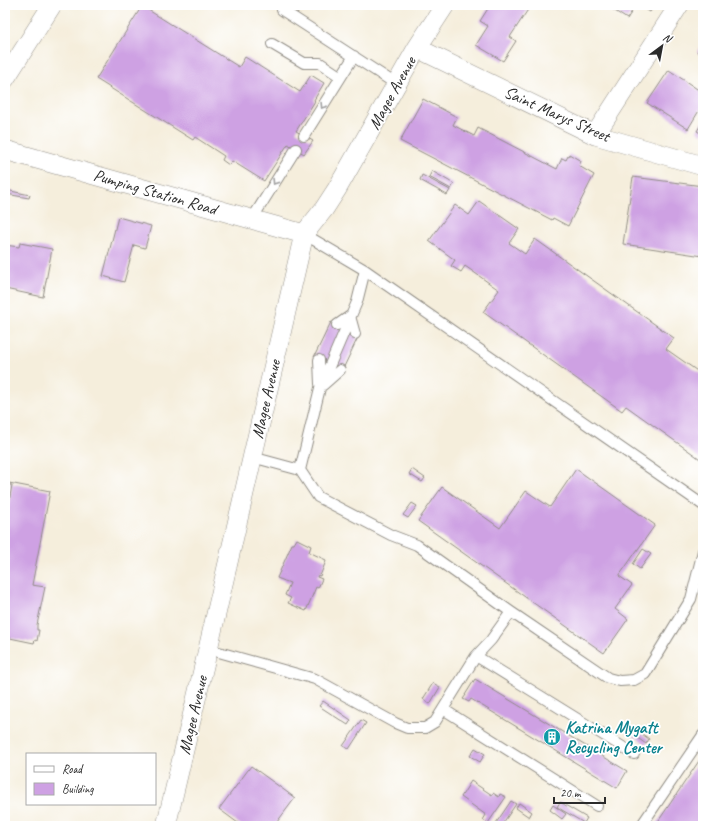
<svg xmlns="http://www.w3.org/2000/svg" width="708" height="831" viewBox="0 0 708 831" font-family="Caveat,sans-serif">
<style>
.building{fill:#cea1e3}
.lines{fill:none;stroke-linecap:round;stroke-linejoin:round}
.lane-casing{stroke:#908c84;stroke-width:12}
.street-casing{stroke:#908c84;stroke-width:20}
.lane{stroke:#fff;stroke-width:10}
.street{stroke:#fff;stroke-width:19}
.oneway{stroke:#a0a0a0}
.labels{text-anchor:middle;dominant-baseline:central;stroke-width:3.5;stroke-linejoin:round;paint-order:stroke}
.street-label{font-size:17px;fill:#2b2b2b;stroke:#fff}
.culture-label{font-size:17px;font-weight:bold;fill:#0d838f;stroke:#fff;text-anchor:start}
</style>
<rect width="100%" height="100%" fill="#fff"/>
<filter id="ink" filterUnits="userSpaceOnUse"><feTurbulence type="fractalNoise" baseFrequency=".025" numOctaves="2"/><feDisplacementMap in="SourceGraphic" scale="8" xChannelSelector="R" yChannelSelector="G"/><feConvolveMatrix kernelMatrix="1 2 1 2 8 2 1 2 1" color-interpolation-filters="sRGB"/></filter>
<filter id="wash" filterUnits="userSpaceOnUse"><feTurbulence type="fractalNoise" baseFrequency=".012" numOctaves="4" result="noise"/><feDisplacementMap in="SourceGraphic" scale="16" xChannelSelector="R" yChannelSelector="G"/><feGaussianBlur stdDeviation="0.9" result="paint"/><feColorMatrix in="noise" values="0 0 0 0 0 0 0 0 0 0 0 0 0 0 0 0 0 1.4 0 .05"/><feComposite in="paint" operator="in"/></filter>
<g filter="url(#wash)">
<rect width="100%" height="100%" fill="#f5eedc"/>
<g id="blocks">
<!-- building -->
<path class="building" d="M492,5H531L510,37L516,41L503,61L476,45L488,26L480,21L489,7L491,8Z
M606,5H636L627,19Z
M639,5H655L650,12Z
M142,6L239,67L245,57L300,92L311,75L324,83L314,100L315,101L296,131L313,141L304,154L288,144L264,181L232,161L229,165L222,160L224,156L195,137L193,140L96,79Z
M703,42V56L697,52Z
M669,70L703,93V111L700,109L688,129L647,103Z
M423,99L457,117L453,125L474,136L478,128L557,169L562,158L566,160L569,154L581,161L579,166L594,175L568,226L553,218L552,220L400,141Z
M703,121V132L702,134L697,131Z
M432,171L454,184L451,189L429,177Z
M422,175L450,190L447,195L420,180Z
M633,177L703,186V256L623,244Z
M6,190L30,195L29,198L6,194Z
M479,201L519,229L509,243L525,254L535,239L674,338L666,349L703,375V461L626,406L622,411L483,312L499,290L465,266L461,272L451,266L455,260L429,241L455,205L469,215Z
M118,217L151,226L145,248L134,245L124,282L103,276Z
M20,243L52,249L43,297L5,289V245L19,247Z
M331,322L359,335L342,371L314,357Z
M412,469L425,478L422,482L409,474Z
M576,469L655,525L619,576L632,585L615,609L628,619L604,653L418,521L442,487L500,528L526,491L550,507Z
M9,483L50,491L32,585L45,587L37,625V630H39L37,641L35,640L34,643L5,637V526L12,485H9Z
M412,503L417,506L408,518L403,515Z
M297,539L311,546L309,552L326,560V561L320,576L318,575L317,577L322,579L318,588L316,587L306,611L288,603L291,598L285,595L290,583L277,578L292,544H294Z
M643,549L651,554L640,569L633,564Z
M475,679L627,771L617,788L471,699L469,702L463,699L466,695H465Z
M433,683L440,687L430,704L423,699Z
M323,701L351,720L348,725L319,706Z
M361,720L366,723L349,749L343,746Z
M635,729L649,739L646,744L632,734Z
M475,748L485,754L480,762L470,756Z
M703,755V826H655Z
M251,766L295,798L274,826H242L219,809Z
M471,781L492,795L493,793L499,797L500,794L506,797L488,823L483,820L486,815L461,797Z
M511,801L516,804L501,826H494Z
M560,802L587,818L584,823L557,807Z
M519,803L532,812L529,817L516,808Z
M553,805L566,814L562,819L550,810Z"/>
</g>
</g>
<g filter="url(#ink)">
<use href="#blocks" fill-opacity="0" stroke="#908c84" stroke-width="1"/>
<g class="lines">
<defs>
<path id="lane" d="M282,10L396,84
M272,44L304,63H320L341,77
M304,136L354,56
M252,219L296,149
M304,234L365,270L703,505
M365,270L357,302L320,388L300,470L318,497L391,535L417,545L511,612L608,678L620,681L634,680L645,674L691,599L703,551
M337,325L350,316L355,334
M319,360L320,384
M323,385L340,370
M252,457L300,470
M208,649L315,679L395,723L407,728H425L435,722L476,656L491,640L511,612
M476,656L634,754
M443,709L597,806
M641,826L703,735"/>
<path id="street" d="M417,48L595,135L703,166
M5,79L52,5
M595,135L679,5
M5,150L304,234
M166,826L208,649L304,234L324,209L337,189L417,48L445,5"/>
</defs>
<!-- lane casing -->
<use href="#lane" class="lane-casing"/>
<!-- street casing -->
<use href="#street" class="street-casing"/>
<!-- lane -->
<use href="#lane" class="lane"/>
<!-- street -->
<use href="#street" class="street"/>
</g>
<!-- one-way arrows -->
<defs><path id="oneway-chevron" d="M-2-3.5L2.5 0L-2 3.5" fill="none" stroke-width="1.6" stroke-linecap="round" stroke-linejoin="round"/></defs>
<g class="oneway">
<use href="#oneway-chevron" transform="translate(323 106) rotate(122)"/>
<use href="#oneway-chevron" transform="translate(275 182) rotate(122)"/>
</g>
</g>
<!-- icons -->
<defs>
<symbol id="building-disc" viewBox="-11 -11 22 22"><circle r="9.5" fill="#0f9aa8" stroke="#fff"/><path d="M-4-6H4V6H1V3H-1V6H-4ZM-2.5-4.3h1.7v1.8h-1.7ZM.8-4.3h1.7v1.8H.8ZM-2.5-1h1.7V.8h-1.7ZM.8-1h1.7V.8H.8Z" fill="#fff"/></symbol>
</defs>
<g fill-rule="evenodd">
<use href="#building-disc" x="542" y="727" width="20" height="20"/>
</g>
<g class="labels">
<!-- street labels -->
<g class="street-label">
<text transform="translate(392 93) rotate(-61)">Magee Avenue</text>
<text transform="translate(557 114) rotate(24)">Saint Marys Street</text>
<text transform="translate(155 192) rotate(16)">Pumping Station Road</text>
<text transform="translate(266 399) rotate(-77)">Magee Avenue</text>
<text transform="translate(193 715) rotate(-77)">Magee Avenue</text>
</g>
<!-- culture labels -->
<g class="culture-label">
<text x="565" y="727">Katrina Mygatt<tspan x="565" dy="20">Recycling Center</tspan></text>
</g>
</g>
<!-- margin -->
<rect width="708" height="831" fill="none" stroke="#fff" stroke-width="20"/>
<!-- legend -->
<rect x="26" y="753" width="130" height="52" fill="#ffffff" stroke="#aaaaaa"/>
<rect x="34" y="766" width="20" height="6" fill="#ffffff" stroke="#aaaaaa"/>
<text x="62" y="773" font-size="12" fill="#2b2b2b">Road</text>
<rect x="34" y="783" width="20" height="12" fill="#cea1e3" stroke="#aaaaaa"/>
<text x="62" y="793" font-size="12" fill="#2b2b2b">Building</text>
<!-- north arrow -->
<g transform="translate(662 46) rotate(32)" stroke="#ffffff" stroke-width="3" paint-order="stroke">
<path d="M0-3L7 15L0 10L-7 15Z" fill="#2b2b2b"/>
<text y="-6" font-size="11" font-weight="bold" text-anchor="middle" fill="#2b2b2b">N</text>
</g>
<!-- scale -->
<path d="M554 797v6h51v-6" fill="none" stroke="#2b2b2b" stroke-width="2"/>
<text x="560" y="797" font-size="12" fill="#2b2b2b" stroke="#ffffff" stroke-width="3" paint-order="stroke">20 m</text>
</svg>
